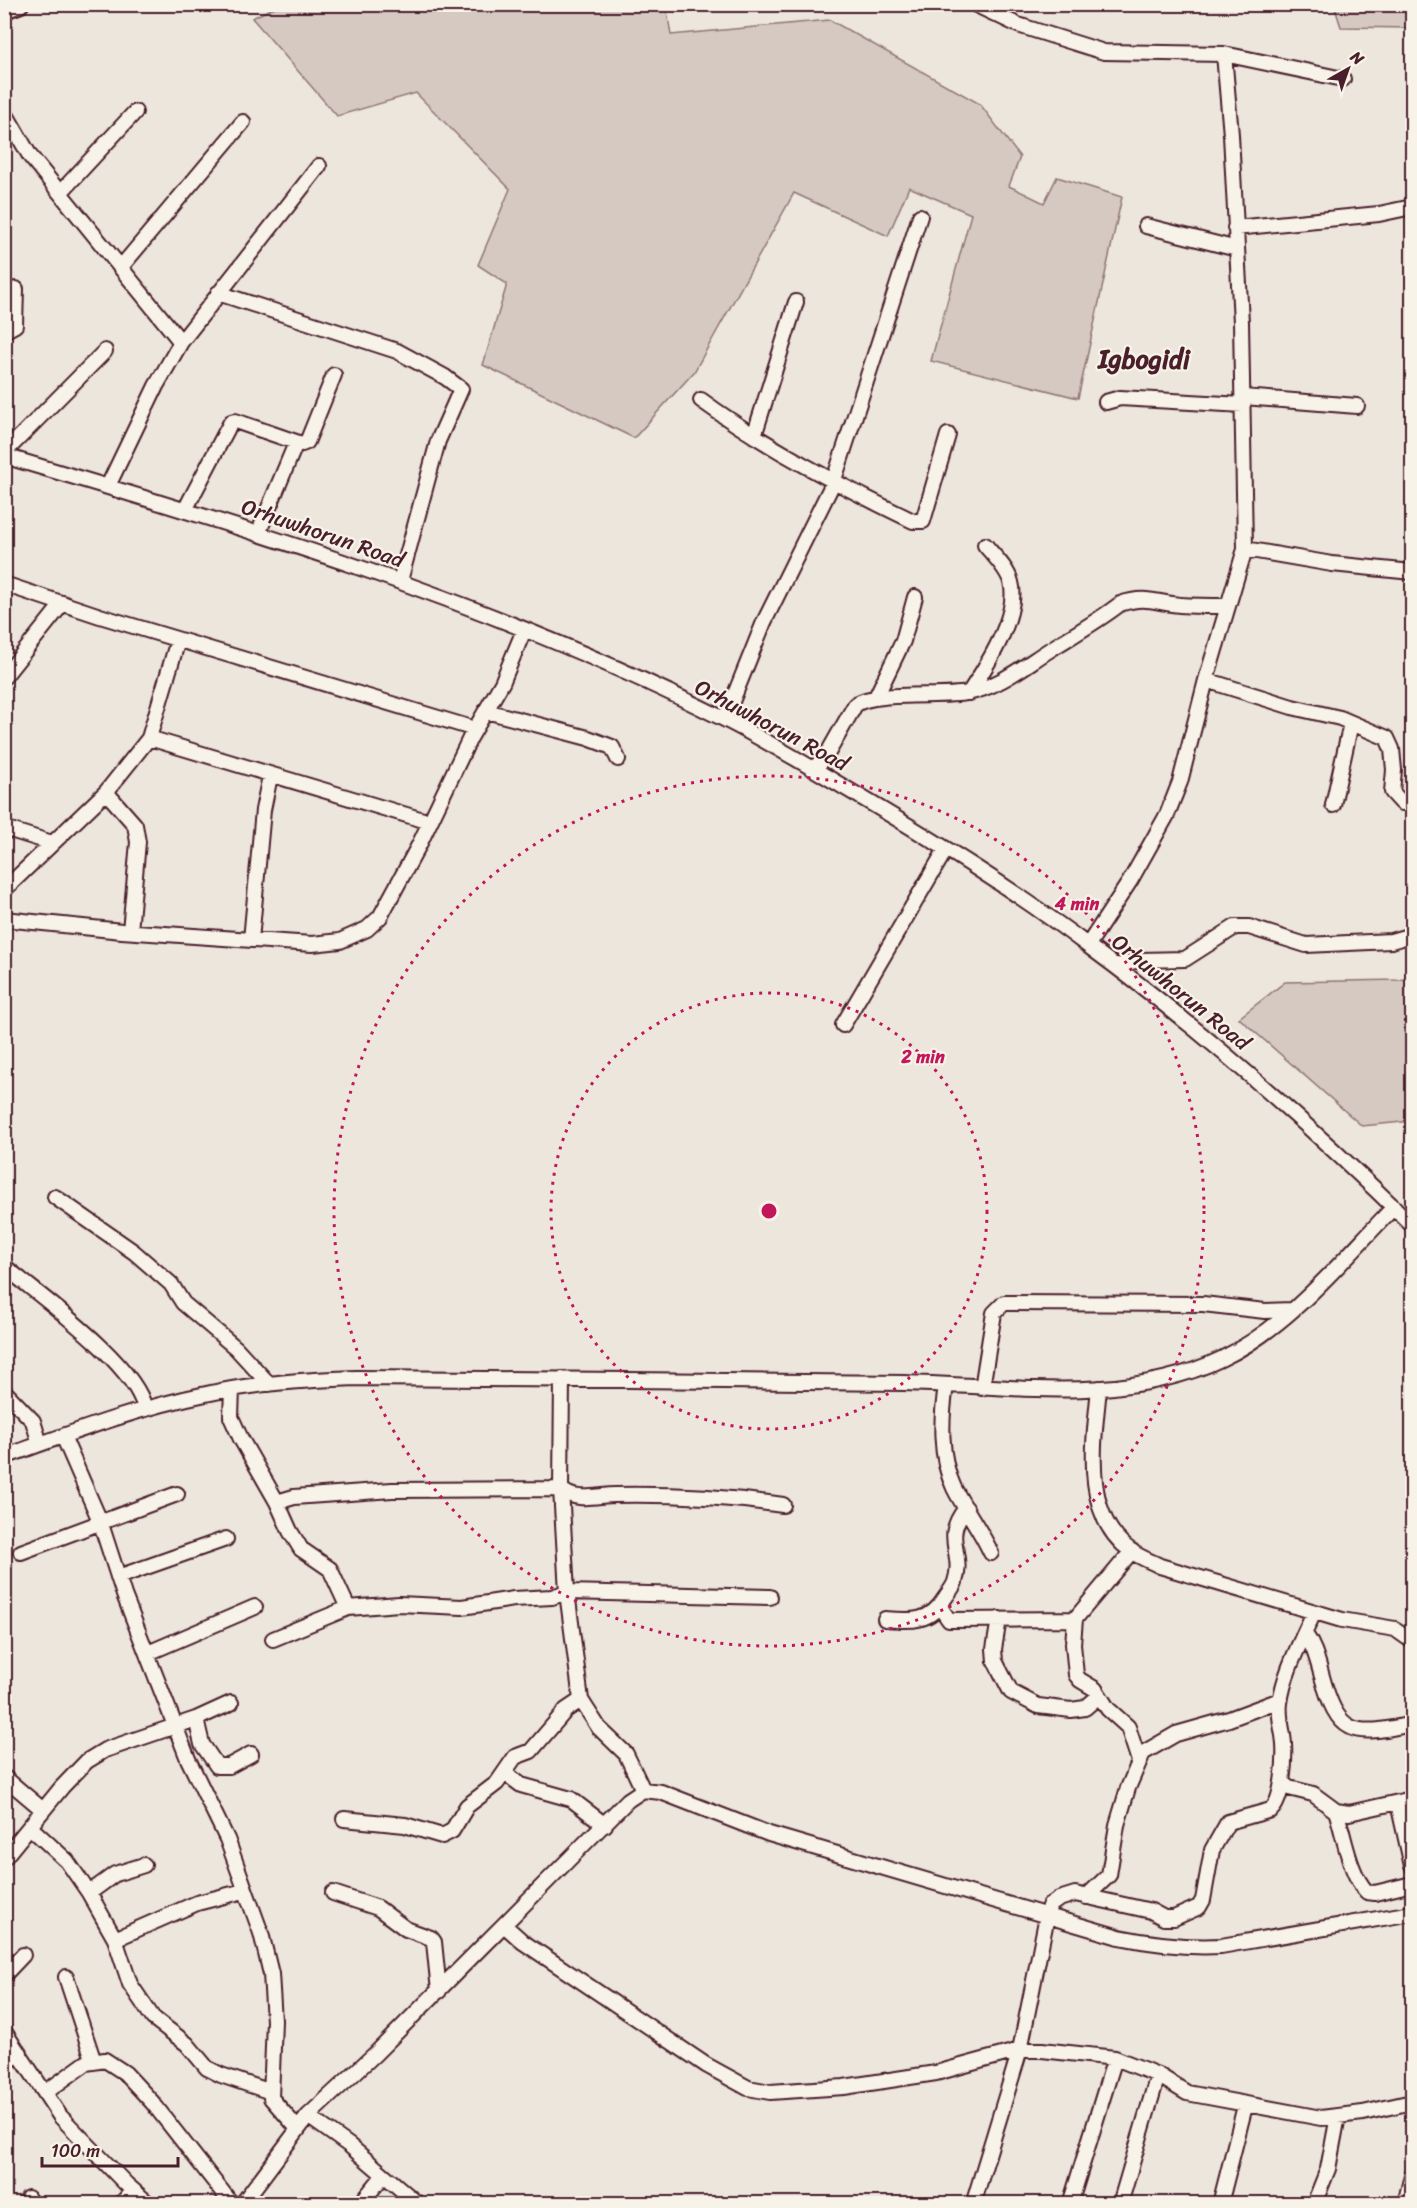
<svg xmlns="http://www.w3.org/2000/svg" width="1417" height="2208" viewBox="0 0 1417 2208" font-family="Sriracha,sans-serif">
<style>
.green{fill:#d5c9c2;stroke:#907476;stroke-width:1.5}
.lines{fill:none;stroke-linecap:round;stroke-linejoin:round}
.minor-casing{stroke:#4a1f2b;stroke-width:18}
.major-casing{stroke:#4a1f2b;stroke-width:21}
.minor{stroke:#f7f3e8;stroke-width:14}
.major{stroke:#f7f3e8;stroke-width:16}
.ring{fill:none;stroke:#c2185b;stroke-width:3;stroke-dasharray:3 6}
.labels{text-anchor:middle;dominant-baseline:central;stroke-width:4.5;stroke-linejoin:round;paint-order:stroke}
.street-label{font-size:22px;fill:#4a1f2b;stroke:#f7f3e8}
.quarter-label{font-size:26px;font-weight:bold;fill:#4a1f2b;stroke:#f7f3e8}
.centre{fill:#c2185b;stroke:#f7f3e8;stroke-width:3}
.ring-label{font-size:18px;text-anchor:middle;font-weight:bold;fill:#c2185b;stroke:#f7f3e8;stroke-width:4.5;stroke-linejoin:round;paint-order:stroke}
</style>
<rect width="100%" height="100%" fill="#ece6dd"/>
<filter id="ink" filterUnits="userSpaceOnUse"><feTurbulence type="fractalNoise" baseFrequency=".0167" numOctaves="2"/><feDisplacementMap in="SourceGraphic" scale="12" xChannelSelector="R" yChannelSelector="G"/><feConvolveMatrix kernelMatrix="1 2 1 2 8 2 1 2 1" color-interpolation-filters="sRGB"/></filter>
<g filter="url(#ink)">
<!-- green -->
<path class="green" d="M279,5H666L671,35L830,20L980,104L1020,157L1009,186L1044,203L1057,177L1122,197L1078,398L931,361L971,214L909,187L888,236L794,193L694,372L634,438L483,365L507,284L478,265L510,189L416,93L337,116L252,18Z
M1334,5H1412V28L1341,27Z
M1412,977V1121L1362,1126L1239,1018L1285,982L1400,980Z"/>
<g class="lines">
<defs>
<path id="minor" d="M974,4L1018,25L1104,52L1224,54L1343,79
M4,111L30,156L181,342
M60,193L135,112
M1146,226L1237,249
M1235,228L1379,214L1412,207
M121,267L243,122
M218,293L397,351L445,377L461,389L438,441L400,581
M4,331L15,325L16,289
M1243,397L1357,406
M701,400C767,448 839,485 913,521H923L948,435
M1106,402L1120,398L1243,405
M754,436L796,302
M4,453L105,351
M4,456C249,528 496,604 724,719C770,742 815,770 859,796C938,843 1018,892 1091,948C1205,1032 1311,1126 1412,1225
M108,486L156,386L181,342L319,166
M185,510L231,422L235,421L302,444L307,442L334,375
M258,534L296,443
M1245,549L1332,564L1412,572
M4,584L100,616L475,729
M4,677L63,603
M1206,680L1292,707L1340,718L1387,738L1392,749L1394,770L1392,792L1402,803H1412
M969,693C986,667 1020,615 1011,582C1007,568 994,556 985,545
M876,697L903,641L915,597
M486,711L588,738L612,747L618,759
M725,719L764,622L833,483L920,216
M149,738L430,822
M813,769L825,758L855,705C871,691 941,698 967,693C999,687 1024,666 1051,649C1075,634 1098,621 1120,604C1146,595 1156,603 1180,605C1196,606 1212,606 1228,606
M106,792L135,825L138,842L130,931
M1333,805L1351,723
M4,828L52,843
M4,890L106,792L149,738L178,640
M4,919L122,931L312,944L340,941L367,929L380,917L419,845L470,738L502,683L524,630
M251,940L263,810L270,776
M1088,945L1130,881L1167,815L1180,782L1206,680L1245,549L1241,322L1231,135L1224,54
M1115,966L1140,960L1185,959L1235,927H1249L1306,945L1391,941L1412,935
M843,1025L946,849
M55,1197L134,1252L171,1284L183,1303L236,1348L269,1384
M4,1266C42,1298 135,1363 145,1409
M946,1385C941,1419 939,1456 954,1488C965,1510 981,1530 991,1553
M982,1388L994,1313L1004,1303L1203,1304L1265,1311L1291,1310
M1099,1388C1094,1441 1081,1515 1131,1551C1139,1557 1150,1561 1160,1566L1342,1620L1395,1629L1412,1641
M232,1389L231,1417L241,1439L277,1502L290,1531L301,1549L330,1569L348,1608L273,1639
M4,1391L33,1421L40,1444
M63,1436L100,1521L124,1595L188,1759L227,1839L261,1933L271,1974L274,2021L271,2098L298,2129
M4,1457C71,1433 137,1408 206,1394C255,1383 306,1380 356,1378C539,1379 721,1381 904,1383C1008,1385 1123,1406 1221,1359C1289,1327 1342,1260 1394,1207
M277,1502L294,1497L392,1490L561,1489C576,1503 597,1495 615,1495C671,1494 728,1497 783,1505
M1132,1551L1075,1619L1073,1644L1076,1675L1080,1680L1095,1689L1108,1709L1128,1727L1139,1761
M21,1552L177,1494
M118,1577L226,1539
M940,1607L949,1620L1075,1619
M348,1608L399,1604L462,1607L514,1599L552,1597L567,1592L561,1489L562,1379
M885,1619C912,1621 930,1623 945,1598C948,1593 953,1588 955,1582C965,1553 941,1538 966,1508
M999,1619L994,1649L995,1661L1011,1692L1038,1706L1071,1710L1085,1708L1099,1696
M1305,1634C1314,1646 1317,1659 1321,1673C1338,1736 1352,1737 1412,1724
M148,1653L255,1607
M581,1700L599,1728L626,1754L643,1790
M196,1719L202,1744L217,1766H229L251,1754
M505,1773L521,1785L571,1799L605,1825
M4,1777L43,1810
M1282,1783L1289,1788L1313,1794L1336,1811L1349,1813L1412,1799
M1398,1803L1412,1866
M1336,1811C1344,1834 1349,1874 1367,1892L1375,1893L1412,1884
M344,1819L405,1825L442,1836L452,1831L467,1806L497,1783L515,1757L531,1751L566,1710L581,1700L567,1592L770,1597
M30,1827L67,1861L89,1893L115,1939L130,1984L153,2018L187,2044L207,2068L221,2075L271,2092
M4,1858L62,1787L87,1761L105,1750L196,1719L231,1703
M89,1893L115,1874L144,1865
M333,1893L378,1908L406,1929L431,1938L434,1942L439,1991
M1086,1897L1109,1875L1117,1825L1128,1788L1143,1753L1176,1734L1229,1719L1280,1700
M504,1925L523,1942L706,2065L748,2088L770,2092L844,2087L936,2073L1020,2050H1042L1115,2058L1158,2075L1187,2093L1321,2118L1363,2113L1412,2102
M115,1939L197,1903L244,1891
M4,1975L23,1955
M66,1977L94,2062
M4,2031L60,2116L126,2184L149,2204
M4,2064L20,2053
M46,2092L86,2063L105,2060L125,2073L152,2102L232,2204
M308,2116L350,2146L418,2204
M28,2204V2198
M121,2204L133,2190
M242,2204L308,2116L375,2054L628,1800L643,1790L661,1792L769,1834L1119,1937C1153,1944 1186,1948 1221,1946L1412,1913
M360,2204L384,2175
M977,2204L975,2198L1020,2050L1049,1906L1059,1899L1075,1894L1151,1911L1164,1918H1174L1199,1907L1203,1900L1212,1850L1228,1822L1271,1810C1283,1800 1285,1760 1284,1744C1283,1729 1278,1718 1280,1703C1284,1672 1302,1640 1314,1612
M1070,2204L1115,2058
M1120,2204L1158,2075
M1220,2204L1245,2106
M1314,2204L1328,2169L1338,2116
M1405,2204L1412,2175"/>
<path id="major" d="M4,10L20,4"/>
</defs>
<!-- minor casing -->
<use href="#minor" class="minor-casing"/>
<!-- major casing -->
<use href="#major" class="major-casing"/>
<!-- minor -->
<use href="#minor" class="minor"/>
<!-- major -->
<use href="#major" class="major"/>
</g>
</g>
<!-- distance rings -->
<g class="ring">
<circle cx="769" cy="1211" r="218"/>
<circle cx="769" cy="1211" r="435"/>
</g>
<g class="labels">
<!-- street labels -->
<g class="street-label">
<text transform="translate(323 533) rotate(19)">Orhuwhorun Road</text>
<text transform="translate(772 725) rotate(28)">Orhuwhorun Road</text>
<text transform="translate(1181 992) rotate(39)">Orhuwhorun Road</text>
</g>
<!-- quarter labels -->
<g class="quarter-label">
<text x="1144" y="359">Igbogidi</text>
</g>
</g>
<circle cx="769" cy="1211" r="9" class="centre"/>
<g class="ring-label">
<text x="1077" y="910">4 min</text>
<text x="923" y="1063">2 min</text>
</g>
<!-- margin -->
<rect width="1417" height="2208" fill="none" stroke="#f7f3e8" stroke-width="24"/>
<rect x="12" y="12" width="1393" height="2184" fill="none" stroke="#4a1f2b" stroke-width="2" filter="url(#ink)"/>
<!-- north arrow -->
<g transform="translate(1348 69) rotate(40)" stroke="#f7f3e8" stroke-width="4.5" paint-order="stroke">
<path d="M0-4.5L10 22L0 15L-10 22Z" fill="#4a1f2b"/>
<text y="-9" font-size="16" font-weight="bold" text-anchor="middle" fill="#4a1f2b">N</text>
</g>
<!-- scale -->
<path d="M42 2157v9h136v-9" fill="none" stroke="#4a1f2b" stroke-width="3"/>
<text x="51" y="2157" font-size="18" fill="#4a1f2b" stroke="#f7f3e8" stroke-width="4.5" paint-order="stroke">100 m</text>
</svg>
